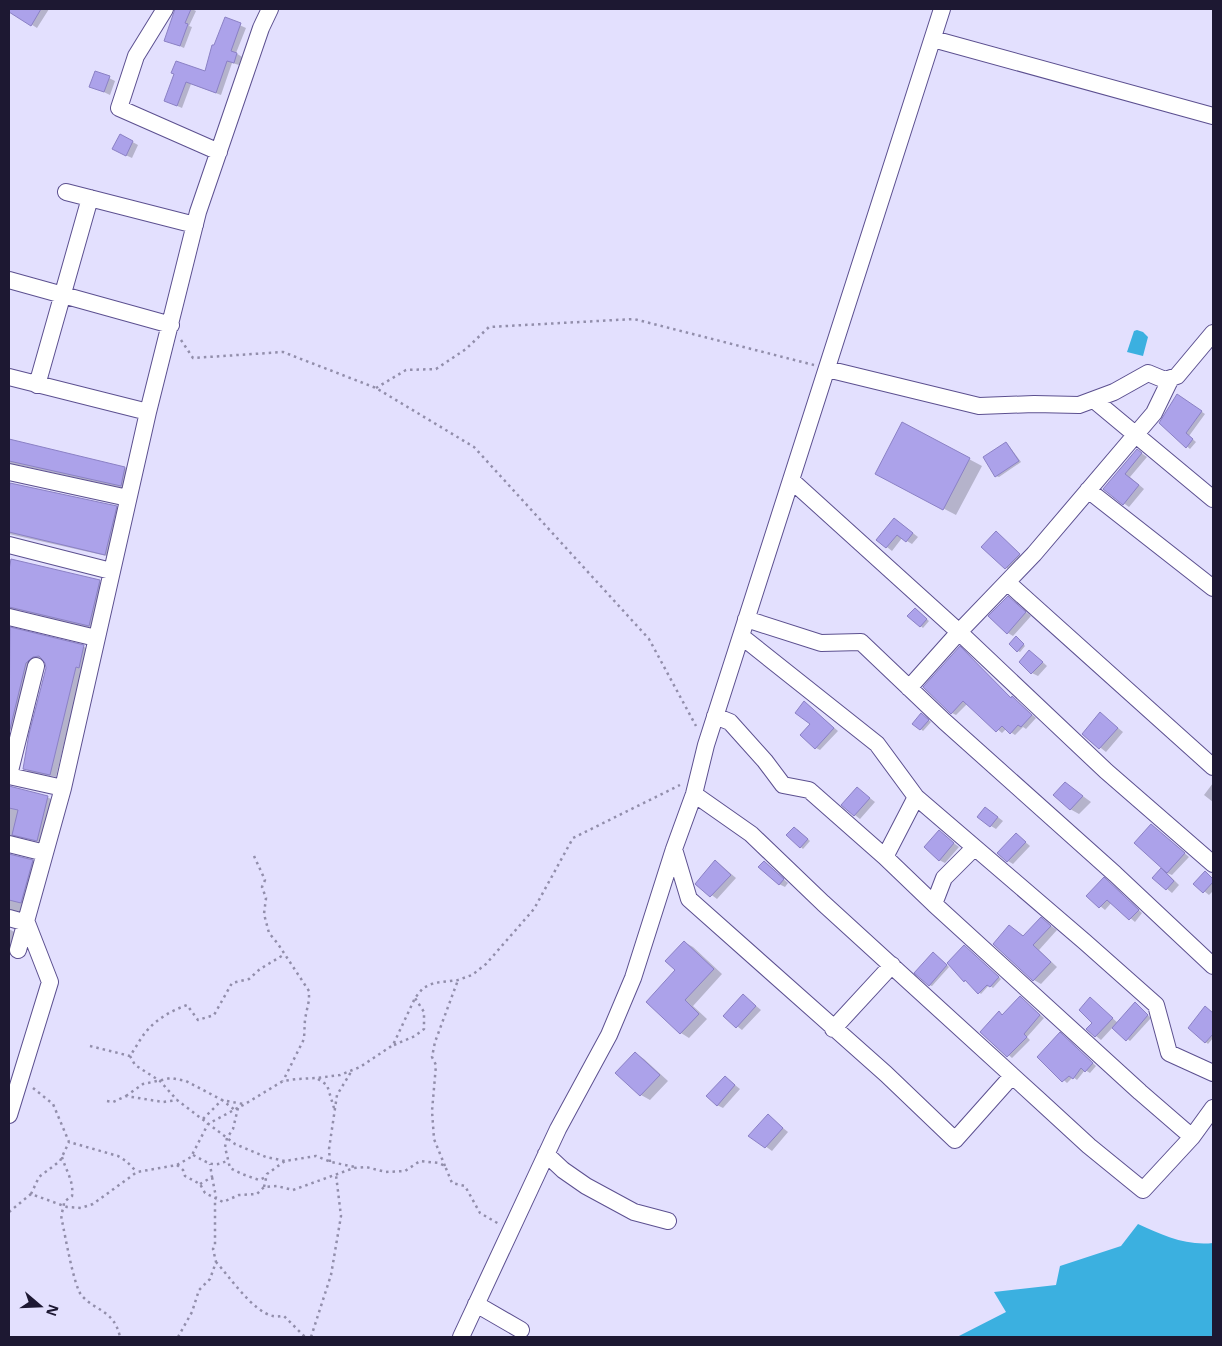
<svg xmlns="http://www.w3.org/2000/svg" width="1222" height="1346" viewBox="0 0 1222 1346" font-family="'Open Sans',sans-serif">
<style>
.water{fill:#3bb0e0}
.shadow{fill:#0003}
.building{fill:#aca2ea;stroke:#8b81c5}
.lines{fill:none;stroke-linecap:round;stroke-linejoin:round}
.street-casing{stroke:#5c5090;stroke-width:18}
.path{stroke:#928eab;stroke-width:2.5;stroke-dasharray:2.5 4;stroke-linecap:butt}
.street{stroke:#fff;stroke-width:16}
</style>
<rect width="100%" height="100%" fill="#e3e0fe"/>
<!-- water -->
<path class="water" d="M1137,330L1143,332L1148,337L1143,356L1127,352L1134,331Z
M1138,1224C1163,1235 1185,1246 1213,1243V1337H957L1006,1312L994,1292L1056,1285L1060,1266L1121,1246Z"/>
<!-- shadow -->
<path class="shadow" d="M9,9H49L37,28L9,10Z
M176,9H192L196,11L189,26L192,27L184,48L166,40Z
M226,19L246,28L236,53L242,57L239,65L232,63L221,95L191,84L182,108L166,101L175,74L205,72Z
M109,78L115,81L110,95L91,86Z
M120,135L138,145L132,158L119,152Z
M1181,398L1205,414L1189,436L1196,442L1190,449L1160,423Z
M903,424L982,466L956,515L889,480Z
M9,440L125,468L131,471L127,489L18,465H12L9,468Z
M1007,443L1021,462L999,477L996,476Z
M1137,450L1147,457L1130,477L1144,489L1129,507L1104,489Z
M9,483L116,507L122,510L111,557L9,534Z
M895,519L918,537L912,544L902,538L892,551L878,540Z
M996,533L1024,558L1011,572L983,547Z
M9,559L99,582L105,585L95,629L18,610H12L9,614Z
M1008,598L1031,616L1013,636L1008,633Z
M917,611L929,621L923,628L909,616Z
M9,628L83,646L89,650L82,670L56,777L30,772L24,768L47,669L45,660L40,659L35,662L16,732L9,730Z
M1019,639L1025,646L1020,652L1018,651Z
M964,651L1012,699L1017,701L1036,718L1026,729L1023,727L1015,735L1006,729L1002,733L967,704L956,715L952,713Z
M1035,655L1047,666L1038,676L1032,673Z
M809,706L838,731L820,750L816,748Z
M1101,714L1123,732L1106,752L1083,734Z
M924,716L931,722L923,731L914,723Z
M1065,783L1091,802L1079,814L1070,809Z
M1213,783V802L1204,795Z
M9,788L47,797L53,800L43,843L18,837H9Z
M857,788L875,802L860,819L842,805Z
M986,808L1003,821L996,829L991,826Z
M1152,825L1189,857L1172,875L1167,873L1179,885L1172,893L1154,878L1161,870L1167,872Z
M797,829L810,841L803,849L788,835Z
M939,832L959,847L945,863L939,860Z
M1016,834L1030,846L1013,864L1008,861Z
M9,856L32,861L38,864L24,913L12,911L9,913Z
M716,861L736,878L717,899L697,884Z
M764,862L788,883L785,887L779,884Z
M1205,873L1213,879V891L1209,895L1195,884Z
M1109,882L1142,913L1135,922L1112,902L1105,910L1088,896Z
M1041,919L1057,930L1039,950L1057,967L1041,984L1034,980L1009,926L1024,936Z
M9,929L18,934L14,951L9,949Z
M684,942L693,947L722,974L693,1006L707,1019L689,1038L681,1033L677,970Z
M967,948L1001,979L993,988L989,985L981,994L968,981H964Z
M936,955L949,967L932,986L929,985Z
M743,995L761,1010L742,1030L724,1016Z
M1020,997L1044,1018L1027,1037L1030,1040L1012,1058L982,1032L999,1013L1003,1015Z
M1091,999L1118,1023L1135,1004L1151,1018L1130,1041L1113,1027L1101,1040L1096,1036Z
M1208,1009L1213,1014V1038L1208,1044L1190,1028Z
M1064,1036L1096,1066L1090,1073L1085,1070L1077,1080L1073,1077L1067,1083L1039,1057Z
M635,1053L644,1059L668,1081L650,1100L641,1095L617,1073Z
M725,1077L740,1089L723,1108L717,1105Z
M768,1116L788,1132L772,1151L750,1135Z"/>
<!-- building -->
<path class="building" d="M9,9H41L31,26L9,12Z
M175,9H191L185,23L188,24L180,46L164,41Z
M225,17L241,23L231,51L237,53L234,63L227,61L216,93L186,82L177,106L164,101L174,74L171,73L176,61L205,71L212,45H214Z
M95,71L110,76L104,92L89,87Z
M120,134L133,141L126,156L112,149Z
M1177,394L1202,411L1186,433L1193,439L1186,448L1159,423Z
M902,422L970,458L943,510L875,474Z
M9,439L125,467L121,486L9,461Z
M1006,442L1019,461L995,477L983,457Z
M1137,449L1142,453L1125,474L1139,485L1123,505L1103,489Z
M10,483L117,506L105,555L9,532V491Z
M894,518L913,533L906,542L897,535L886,548L876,540Z
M996,531L1020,554L1005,569L981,547Z
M11,559L100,580L89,626L9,607V570Z
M1008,596L1026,612L1007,634L988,616Z
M915,608L927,619L920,627L907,616Z
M10,627L84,645L79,668L76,667L50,775L23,769L29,734L46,668L45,663L39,656L33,657L26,663L10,729H9Z
M1016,636L1024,644L1017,652L1009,644Z
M960,646L1011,698L1012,696L1032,715L1021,727L1018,725L1010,734L1002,726L996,732L963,701L951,714L923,687Z
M1029,650L1043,662L1031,674L1019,662Z
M804,701L834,728L815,749L800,735L810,724L795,713Z
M1100,712L1118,728L1099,749L1082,734Z
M921,713L929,720L920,730L912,724Z
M1065,782L1083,796L1070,810L1053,795Z
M9,786L48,796L37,841L12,835L18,810L9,808Z
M857,787L870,798L854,816L841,805Z
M985,807L998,817L990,827L977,817Z
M1151,824L1185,853L1167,873L1134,843Z
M794,827L808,839L800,848L786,835Z
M939,830L954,843L939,861L924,847Z
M1016,833L1026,842L1007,862L997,853Z
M9,854L33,860L21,903L9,900Z
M715,860L731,875L710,897L695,884Z
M764,861L784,879L779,885L758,867Z
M1161,868L1174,881L1166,890L1152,878Z
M1205,871L1213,879V882L1203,893L1193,884Z
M1104,877L1139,910L1129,920L1107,900L1099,908L1086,896Z
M1041,917L1051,926L1033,945L1051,962L1033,981L993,944L1009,925L1023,936Z
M684,941L714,969L685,1000L699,1014L680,1034L646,1002L675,970L665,961Z
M964,945L999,977L990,987L987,985L978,994L965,980L964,982L947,963Z
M933,952L947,965L929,986L914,973Z
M743,994L756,1006L736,1028L723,1016Z
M1020,996L1040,1015L1024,1034L1027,1037L1007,1057L980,1032L999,1011L1002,1015Z
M1090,997L1113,1018L1095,1037L1086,1029L1092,1023L1079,1010Z
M1135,1002L1148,1015L1126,1041L1112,1028Z
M1205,1006L1213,1013V1034L1205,1043L1188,1028Z
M1060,1032L1093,1063L1085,1072L1081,1068L1073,1079L1069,1076L1062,1082L1037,1057Z
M635,1052L660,1075L640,1096L615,1073Z
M725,1076L735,1085L717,1106L706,1096Z
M768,1114L783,1128L765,1148L748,1136Z"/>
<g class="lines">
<defs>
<path id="street" d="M165,9L136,56L119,108L219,152
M933,39L1213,116
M66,192L195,225
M9,280L171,325
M827,369L979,406L1034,404L1079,405L1114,392L1148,373L1165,380L1177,376L1213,333
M9,377L148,412
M37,385L90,198
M1094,400L1213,499
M9,472L128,498
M791,480L959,632L1106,771L1213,864
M1088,490L1213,588
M9,545L111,571
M1007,582L1213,767
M9,617L96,638
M746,619L821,643L861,642L944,721L1115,874L1213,966
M741,636L877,744L916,797L1085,942L1156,1005L1169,1053L1213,1073
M909,688L959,632L1034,554L1154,413L1171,378
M715,716L730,722L765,761L783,785L809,790L885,857
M9,775L36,666
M9,776L63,788
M694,794L751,834L823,903L1040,1101L1089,1146L1143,1190L1192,1137L1213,1108
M916,797L885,857L934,904
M9,844L45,853
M974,848L944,878L934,904L1140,1092L1192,1137
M674,849L689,899L886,1074L955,1140L1012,1076
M9,918L27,923L50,982L9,1115
M18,950L63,788L148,412L198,212L261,28L270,9
M833,1029L892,965
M546,1154L563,1170L586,1186L634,1212L668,1221
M476,1304L521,1330
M461,1337L558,1129L609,1035L633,978L674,849L694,794L706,745L942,9"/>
</defs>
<!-- street casing -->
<use href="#street" class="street-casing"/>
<!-- path -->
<path class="path" d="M181,340L193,358L283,352L376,388L474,447L649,639L696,726
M376,388L406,370L436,369L466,349L489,327L634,319L814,365
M254,856L265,880L262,887L266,898L264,914L269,933L278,944L309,991V1000L305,1019L304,1039L283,1081
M394,1045L415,1036L424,1029V1012L415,998
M90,1046L130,1056C135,1049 140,1039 145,1033C156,1019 171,1011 187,1005L198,1020L214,1015L232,983L249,979L260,969L285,954
M130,1056L135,1065L160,1081L177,1100
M318,1079L327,1085L334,1108
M33,1088L53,1104L69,1142L118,1156L126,1161L137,1172
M126,1096L143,1084L171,1078L186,1081L222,1100L243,1104
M107,1101L113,1102L126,1096L163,1102L177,1100L235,1144L266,1157L285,1161
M238,1108L233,1129L227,1138L225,1147L230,1168L242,1174L259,1180L266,1177
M203,1119L222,1100L235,1110
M193,1155C207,1162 213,1169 228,1160
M62,1157C66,1171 74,1181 72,1196L64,1202C64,1208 60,1215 62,1221C65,1234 74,1288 82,1296C97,1312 114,1310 120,1337
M330,1162L329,1149L337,1095L351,1072
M177,1165L183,1170L185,1176L200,1184L205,1193L223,1202L239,1195L257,1194L264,1187L277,1186L293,1190L354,1168L366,1167L386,1172L405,1171L420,1161L439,1163L445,1166L452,1183L465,1186L480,1213L499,1224
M445,1166L434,1139L432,1111L436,1065L432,1057L435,1042L458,980
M200,1184L212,1177L210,1164
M264,1187L267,1174L285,1161L316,1156L331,1162L355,1167
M31,1194L39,1177L60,1161L69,1142
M9,1212L31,1194L67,1207L81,1208L93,1204L137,1172L177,1165L191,1157L208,1124L245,1104L283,1081L297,1079L317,1078L340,1075L360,1067L393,1045L415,998L423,988L434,983L458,980L472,975L486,964L534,909L573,838L680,785
M216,1262C229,1276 253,1312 273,1316C276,1317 280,1316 284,1316L305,1337
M178,1337L192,1312L199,1290L210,1279L216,1262L213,1249L215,1246V1199L216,1197L212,1177
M311,1337L331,1275L341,1216L336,1175"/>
<!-- street -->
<use href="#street" class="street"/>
</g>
<!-- border -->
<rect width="1222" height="1346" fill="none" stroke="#1d1832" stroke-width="20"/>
<!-- north arrow -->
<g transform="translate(40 1306) rotate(109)" stroke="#e3e0fe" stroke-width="4" paint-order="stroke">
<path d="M0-4L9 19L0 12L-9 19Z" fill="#1d1832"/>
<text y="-8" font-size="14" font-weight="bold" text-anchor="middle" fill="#1d1832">N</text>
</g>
</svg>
